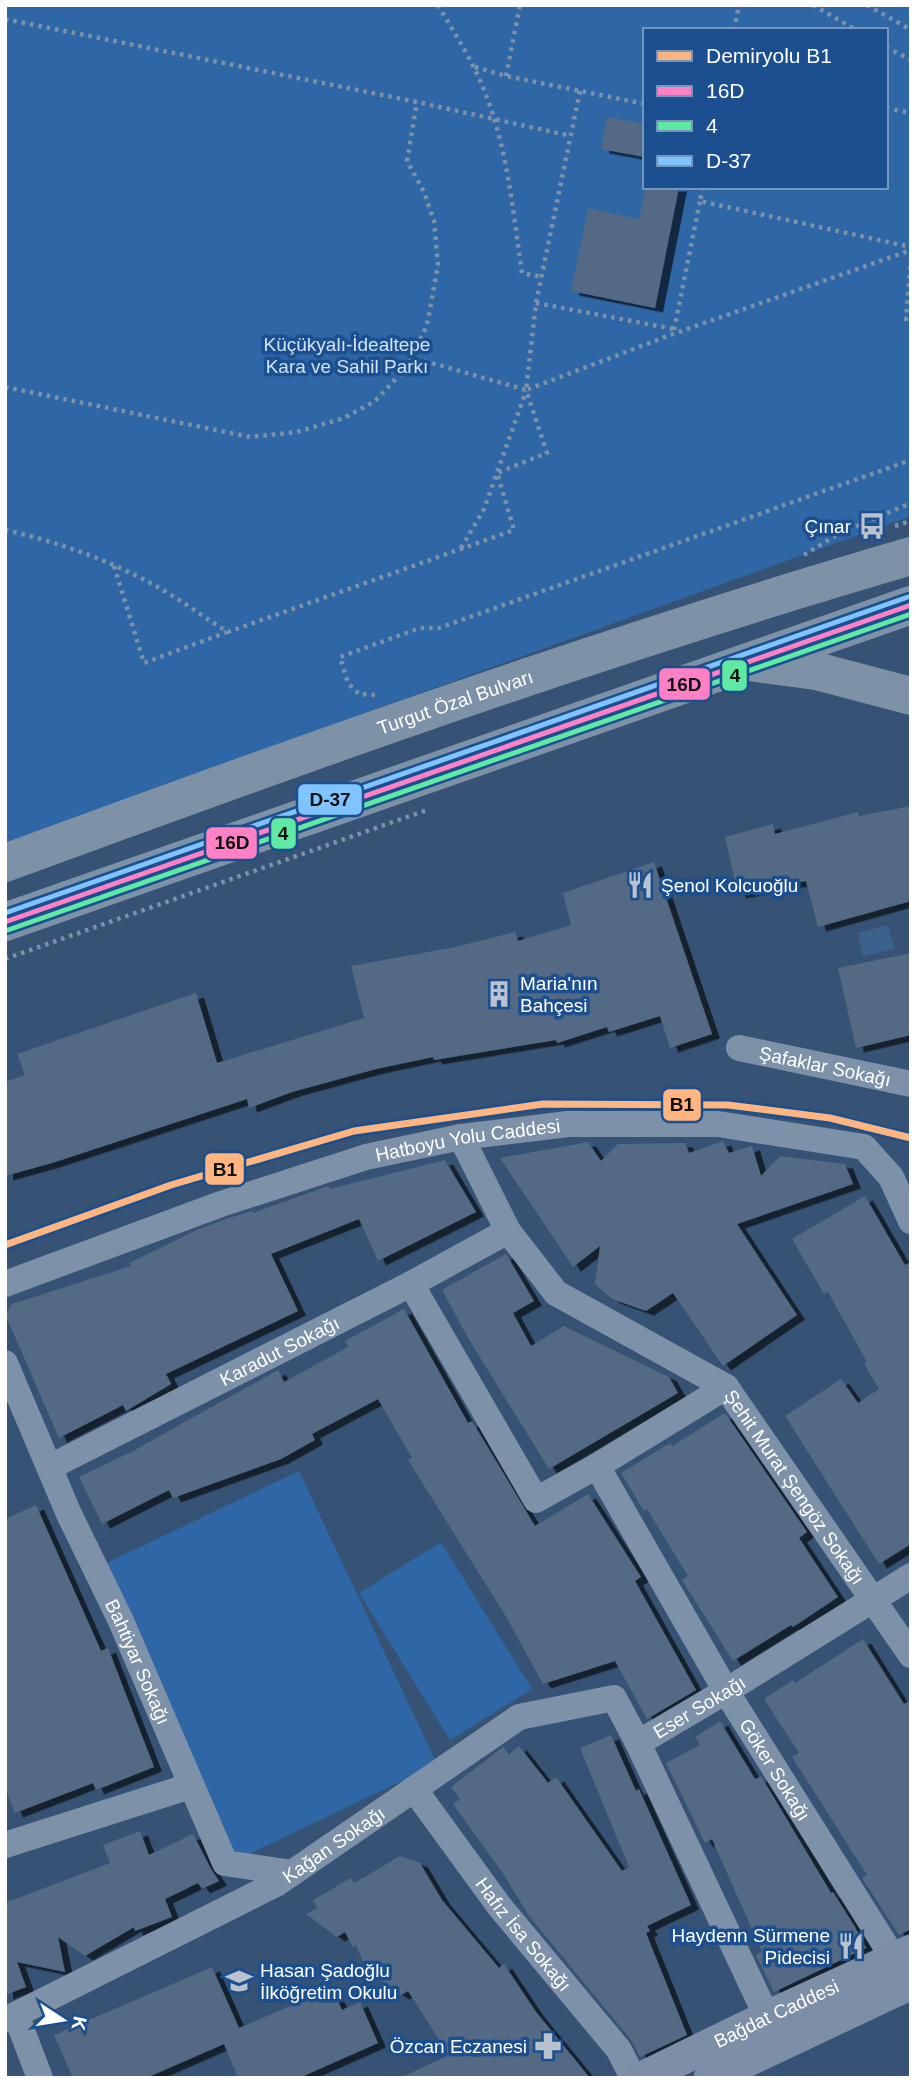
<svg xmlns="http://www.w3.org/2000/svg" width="916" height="2083" viewBox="0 0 916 2083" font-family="Arial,sans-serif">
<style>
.green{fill:#2f66a5;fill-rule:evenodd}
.water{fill:#3b618d}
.building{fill:#526984;filter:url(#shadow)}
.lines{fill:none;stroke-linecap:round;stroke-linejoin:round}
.path{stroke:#7d92a8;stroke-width:4.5;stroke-dasharray:3.5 5;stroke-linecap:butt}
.minor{stroke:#7d92a8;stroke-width:26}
.major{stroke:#7d8ea7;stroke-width:33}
.highway{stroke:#7e92a7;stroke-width:38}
.bus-1-casing{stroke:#1b4f8f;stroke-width:10}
.bus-2-casing{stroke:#1b4f8f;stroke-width:10}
.bus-3-casing{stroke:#1b4f8f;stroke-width:10}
.bus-1{stroke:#ff80c5;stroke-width:5}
.bus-2{stroke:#60e9a3;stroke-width:5}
.bus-3{stroke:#80c4ff;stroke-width:5}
.rail-1-casing{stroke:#1b4f8f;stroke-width:12}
.rail-1{stroke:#ffb580;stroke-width:7}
.labels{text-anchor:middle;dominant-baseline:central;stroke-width:7;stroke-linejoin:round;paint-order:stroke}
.park-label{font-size:19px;fill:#cfe3fa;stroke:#1b4f8f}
.poi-label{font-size:19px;fill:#fff;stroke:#1b4f8f;text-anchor:end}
.street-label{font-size:19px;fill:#fff;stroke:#1b4f8f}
.line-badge{stroke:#1b4f8f;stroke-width:2.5}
.pale-badge-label{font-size:19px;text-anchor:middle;font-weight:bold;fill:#111}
</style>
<defs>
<filter id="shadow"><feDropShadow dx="8" dy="4.5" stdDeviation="0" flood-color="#0009"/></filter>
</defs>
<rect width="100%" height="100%" fill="#365274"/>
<!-- green -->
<path class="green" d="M5,5H911V516L5,843ZM645,30H886V187H645Z
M299,1471L437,1764L237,1860L98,1567Z
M441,1542L532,1689L450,1740L359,1593Z"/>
<!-- water -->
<path class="water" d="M888,925L895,949L863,956L857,933Z"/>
<!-- building -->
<path class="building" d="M607,117L645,124V157L601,149Z
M646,187H679L655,308L571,291L588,208L639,219Z
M911,806V901L818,927L806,881L738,894L725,837L773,824L775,834L858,812L859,816Z
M654,862L712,1034L670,1048L660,1016L609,1032L607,1027L557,1043L556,1040L434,1060L433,1057L376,1069L292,1092L249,1108L247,1099L52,1163L5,1176V1082L25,1075L17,1054L196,993L217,1063L364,1018L351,966L455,947L515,932L518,941L571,925L563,893Z
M911,953V1035L856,1048L838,968Z
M723,1141L729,1153L752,1146L761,1176L780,1156L845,1164L853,1184L737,1224L797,1315L723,1366L673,1293L646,1311L612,1299L595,1284L600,1246L573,1267L500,1158L588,1142L601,1161L618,1144L685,1143L689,1153Z
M445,1160L476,1212L378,1261L359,1219L271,1254L298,1311L166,1374L171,1384L126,1411L123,1405L59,1438L5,1314L12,1304L131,1266L129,1263L199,1229L226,1219L252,1211L253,1213L328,1186L330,1189Z
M865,1196L905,1265L911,1262V1544L879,1564L785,1416L841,1379L858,1403L879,1389L864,1364L867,1362L828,1292L824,1294L792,1239Z
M506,1254L534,1301L513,1313L531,1346L564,1326L669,1377L678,1393L549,1469L468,1338L442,1290Z
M404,1309L468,1423L472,1421L535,1526L588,1494L641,1577L635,1581L696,1690L647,1719L615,1661L543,1684L505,1615L408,1460L412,1458L378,1399L312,1434L315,1440L281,1459L173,1498L169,1490L102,1524L79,1477L133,1451L278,1370L284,1382L348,1347L345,1341Z
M725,1413L807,1532L799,1538L838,1597L793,1627L791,1625L733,1661L682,1580L688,1576L647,1509L644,1511L621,1473L670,1443L672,1446Z
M36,1505L101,1651L108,1648L154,1767L96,1790L93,1783L15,1813L5,1788V1519Z
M863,1639L904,1704L911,1700V1929L899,1935L862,1878L867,1875L792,1757L799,1753L764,1699L793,1680L795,1683Z
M720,1721L755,1779L761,1776L831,1893L833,1892L855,1927L866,1948L774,1992L756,1955L762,1952L712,1839L705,1843L666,1763L700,1745L695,1737Z
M611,1735L636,1791L639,1789L691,1905L647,1926L650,1931L646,1933L687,2035L640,2057L631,2040L529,1916L502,1872L453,1804L460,1799L451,1787L503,1747L509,1754L519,1746L548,1783L556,1777L622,1871L629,1867L580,1748Z
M140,1831L149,1855L193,1834L211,1869L219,1881L202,1889L198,1883L165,1899L172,1917L135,1931L134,1927L85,1956L58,1937L65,1972L17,1962L26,1987L5,1995V1903L110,1863L103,1845Z
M400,1856L420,1863L442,1900L499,1968L504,1964L536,2012L590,2078H400L449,2055L408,1991L401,1995L366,1969L356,1945L353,1947L345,1932L337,1937L306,1914L317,1908L313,1900L351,1878L354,1883Z
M212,1967L239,2028L332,1988L342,2010L360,2002L378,2043L299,2078H238L224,2044L146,2078H73L54,2035Z"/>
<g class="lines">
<!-- path -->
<path class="path" d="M438,5C455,34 474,63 486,95C508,151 513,213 522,273L542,277
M813,5L856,30
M867,5L911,30
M5,19L417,102L571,136
M734,30L739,5
M886,47L911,60
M475,67L506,76L645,104
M506,76L520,5
M580,91L536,303L526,390L673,334L903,253L911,248
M886,108L911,113
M703,187L700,201L911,247
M911,258L906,319L911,317
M536,303L674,329
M674,330L700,201
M5,387L250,437L297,432L344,418L375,401L407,367L427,325L438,265L434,221L424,192L407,161L417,102
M895,526L911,521
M5,530C55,541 109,560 154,585C180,599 203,617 228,632L514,530L497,473L547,453L526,390L411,357
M461,548L484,509L526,391
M804,555L838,534L911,503
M114,566L144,663L227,632
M375,695L359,694L348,683L340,657L420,628H439L911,460
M5,959L427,810"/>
<!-- minor -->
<g class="minor">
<path id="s1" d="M739,1048L911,1084"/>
<path id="s2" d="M461,1137L508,1231L556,1293L726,1387L911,1655"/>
<path id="s3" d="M5,1284L221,1204L366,1157L461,1137L568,1124H718L864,1147L891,1177L911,1221"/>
<path d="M411,1284L536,1500L597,1466L726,1387"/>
<path id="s4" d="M5,1363L69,1514L121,1621L225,1863L292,1873"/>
<path id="s5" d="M597,1466L726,1691L894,1959"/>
<path id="s6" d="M50,1467L411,1284L508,1231"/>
<path id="s7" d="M414,1789L500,1907L619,2050L633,2078"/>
<path d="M5,1845L190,1786"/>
<path d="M16,2015L40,2078"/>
<path id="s8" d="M767,2017L638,1743L726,1691L911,1576"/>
<path id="s9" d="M5,2020L276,1884L519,1717L614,1698L638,1743"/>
</g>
<!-- major -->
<g class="major">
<path id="s10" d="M642,2078L767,2017L911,1951"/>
<path d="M710,2078L911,1983"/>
</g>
<!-- highway -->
<g class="highway">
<path d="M756,663L816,671L911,696"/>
<path id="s11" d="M5,863C304,753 605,645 911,556"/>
<path d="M5,922L911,605"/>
</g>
<defs>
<path id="bus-1" d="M5,922L911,605"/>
<path id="bus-2" d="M8,930L911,614"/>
<path id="bus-3" d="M5,913L908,597"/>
</defs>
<!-- bus-1 casing -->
<use href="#bus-1" class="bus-1-casing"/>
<!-- bus-2 casing -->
<use href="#bus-2" class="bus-2-casing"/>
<!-- bus-3 casing -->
<use href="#bus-3" class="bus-3-casing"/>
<!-- bus-1 -->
<use href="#bus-1" class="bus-1"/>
<!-- bus-2 -->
<use href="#bus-2" class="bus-2"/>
<!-- bus-3 -->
<use href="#bus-3" class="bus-3"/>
<defs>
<path id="rail-1" d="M5,1245L171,1185L354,1131L543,1104L728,1105L830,1118L911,1138"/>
</defs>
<!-- rail-1 casing -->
<use href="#rail-1" class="rail-1-casing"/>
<!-- rail-1 -->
<use href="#rail-1" class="rail-1"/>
</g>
<!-- icons -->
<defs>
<symbol id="bus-bare" viewBox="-9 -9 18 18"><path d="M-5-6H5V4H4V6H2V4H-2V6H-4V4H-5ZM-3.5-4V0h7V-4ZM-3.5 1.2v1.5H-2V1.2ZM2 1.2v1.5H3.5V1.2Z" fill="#b9c2ce" stroke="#1b4f8f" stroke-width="2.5" paint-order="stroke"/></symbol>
<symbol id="restaurant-bare" viewBox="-9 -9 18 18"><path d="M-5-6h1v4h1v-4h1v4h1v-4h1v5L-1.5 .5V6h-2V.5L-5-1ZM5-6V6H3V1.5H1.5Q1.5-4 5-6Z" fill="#b9c2ce" stroke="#1b4f8f" stroke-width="2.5" paint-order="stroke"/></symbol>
<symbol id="building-bare" viewBox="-9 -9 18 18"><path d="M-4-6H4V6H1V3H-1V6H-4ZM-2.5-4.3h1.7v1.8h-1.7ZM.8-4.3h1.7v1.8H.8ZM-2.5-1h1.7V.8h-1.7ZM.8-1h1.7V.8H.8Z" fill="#b9c2ce" stroke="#1b4f8f" stroke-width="2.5" paint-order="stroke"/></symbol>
<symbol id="school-bare" viewBox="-9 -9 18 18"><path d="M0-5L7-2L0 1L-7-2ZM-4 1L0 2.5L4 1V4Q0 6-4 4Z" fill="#b9c2ce" stroke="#1b4f8f" stroke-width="2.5" paint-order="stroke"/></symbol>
<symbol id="pharmacy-bare" viewBox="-9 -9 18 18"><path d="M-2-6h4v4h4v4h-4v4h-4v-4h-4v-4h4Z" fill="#b9c2ce" stroke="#1b4f8f" stroke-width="2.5" paint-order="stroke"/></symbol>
</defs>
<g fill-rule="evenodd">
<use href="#bus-bare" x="853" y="507" width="38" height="38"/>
<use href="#restaurant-bare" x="621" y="866" width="38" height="38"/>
<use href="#building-bare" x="480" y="975" width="38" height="38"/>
<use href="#restaurant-bare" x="832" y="1927" width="38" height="38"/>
<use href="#school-bare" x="220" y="1962" width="38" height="38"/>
<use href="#pharmacy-bare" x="529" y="2027" width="38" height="38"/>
</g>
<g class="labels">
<!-- park labels -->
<g class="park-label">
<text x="347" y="344">Küçükyalı-İdealtepe<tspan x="347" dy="22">Kara ve Sahil Parkı</tspan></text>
</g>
<!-- poi labels -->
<g class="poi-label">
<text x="851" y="526">Çınar</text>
<text x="661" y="885" text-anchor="start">Şenol Kolcuoğlu</text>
<text x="520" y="983" text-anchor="start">Maria'nın<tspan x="520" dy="22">Bahçesi</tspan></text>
<text x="830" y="1935">Haydenn Sürmene<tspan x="830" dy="22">Pidecisi</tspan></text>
<text x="260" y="1970" text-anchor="start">Hasan Şadoğlu<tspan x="260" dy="22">İlköğretim Okulu</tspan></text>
<text x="527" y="2046">Özcan Eczanesi</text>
</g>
<!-- street labels -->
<g class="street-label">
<text stroke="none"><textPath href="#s11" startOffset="478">Turgut Özal Bulvarı</textPath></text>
<text stroke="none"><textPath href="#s1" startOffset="88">Şafaklar Sokağı</textPath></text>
<text stroke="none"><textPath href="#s3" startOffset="486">Hatboyu Yolu Caddesi</textPath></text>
<text stroke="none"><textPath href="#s6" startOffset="257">Karadut Sokağı</textPath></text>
<text stroke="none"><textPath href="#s2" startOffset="499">Şehit Murat Şengöz Sokağı</textPath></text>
<text stroke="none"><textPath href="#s4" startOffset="327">Bahtiyar Sokağı</textPath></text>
<text stroke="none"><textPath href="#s8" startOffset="374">Eser Sokağı</textPath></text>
<text stroke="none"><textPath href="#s5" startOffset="352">Göker Sokağı</textPath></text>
<text stroke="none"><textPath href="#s9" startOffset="373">Kağan Sokağı</textPath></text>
<text stroke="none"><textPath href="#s7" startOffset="182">Hafız İsa Sokağı</textPath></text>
<text stroke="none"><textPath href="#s10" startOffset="149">Bağdat Caddesi</textPath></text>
</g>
</g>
<g class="line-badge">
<rect x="721" y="659" width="27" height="33" rx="7" fill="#60e9a3"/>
<rect x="658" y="667" width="53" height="34" rx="7" fill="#ff80c5"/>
<rect x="297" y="783" width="66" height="33" rx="7" fill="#80c4ff"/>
<rect x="270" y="817" width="27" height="33" rx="7" fill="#60e9a3"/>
<rect x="205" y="826" width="53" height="34" rx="7" fill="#ff80c5"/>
<rect x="662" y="1088" width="40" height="34" rx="7" fill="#ffb580"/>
<rect x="204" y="1152" width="41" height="34" rx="7" fill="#ffb580"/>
</g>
<g class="pale-badge-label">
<text x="735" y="682">4</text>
<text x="684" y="691">16D</text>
<text x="330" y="806">D-37</text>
<text x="283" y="840">4</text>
<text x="232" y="849">16D</text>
<text x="682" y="1111">B1</text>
<text x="225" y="1176">B1</text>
</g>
<!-- border -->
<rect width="916" height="2083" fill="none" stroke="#ffffff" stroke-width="14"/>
<!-- legend -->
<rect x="643" y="28" width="245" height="161" fill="#1b4f8f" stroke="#7695bc" stroke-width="2"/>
<rect x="657" y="51" width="35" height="10" fill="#ffb580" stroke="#7695bc" stroke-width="2"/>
<text x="706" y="63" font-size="21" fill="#ffffff">Demiryolu B1</text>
<rect x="657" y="86" width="35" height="10" fill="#ff80c5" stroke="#7695bc" stroke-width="2"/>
<text x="706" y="98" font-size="21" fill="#ffffff">16D</text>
<rect x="657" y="121" width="35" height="10" fill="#60e9a3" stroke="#7695bc" stroke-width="2"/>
<text x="706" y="133" font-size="21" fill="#ffffff">4</text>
<rect x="657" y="156" width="35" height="10" fill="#80c4ff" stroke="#7695bc" stroke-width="2"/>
<text x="706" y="168" font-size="21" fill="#ffffff">D-37</text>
<!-- north arrow -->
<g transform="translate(63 2020) rotate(102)" stroke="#1b4f8f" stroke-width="5" paint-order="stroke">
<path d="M0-5L12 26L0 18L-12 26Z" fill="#ffffff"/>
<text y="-10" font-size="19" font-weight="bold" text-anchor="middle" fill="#ffffff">K</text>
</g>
</svg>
